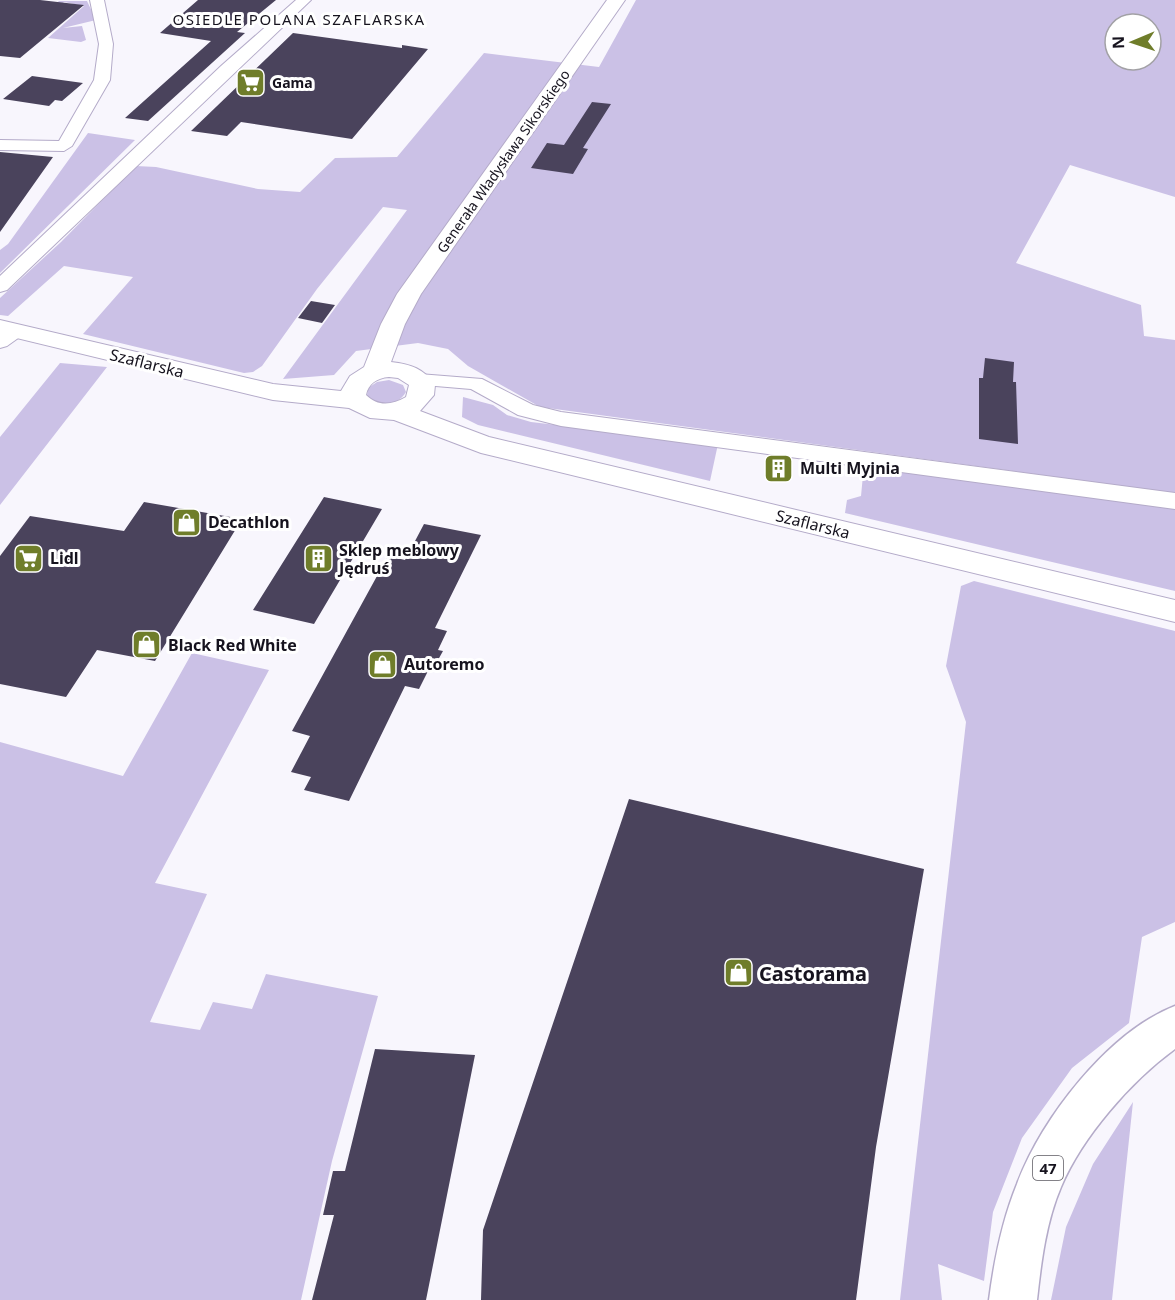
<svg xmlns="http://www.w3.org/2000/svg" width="1175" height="1300" viewBox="0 0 1175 1300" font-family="'Noto Sans',sans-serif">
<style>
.green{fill:#cbc1e6;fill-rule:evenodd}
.building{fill:#4a435c}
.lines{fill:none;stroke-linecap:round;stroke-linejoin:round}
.minor-casing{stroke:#b4abc9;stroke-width:2}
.tertiary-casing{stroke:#b4abc9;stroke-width:2}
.primary-casing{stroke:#b4abc9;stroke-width:3}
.minor{fill:#fff;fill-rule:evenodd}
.tertiary{fill:#fff;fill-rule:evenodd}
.primary{fill:#fff;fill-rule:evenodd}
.labels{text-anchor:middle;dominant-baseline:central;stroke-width:6;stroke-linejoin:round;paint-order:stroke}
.far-poi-label{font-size:14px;font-weight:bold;fill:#16131e;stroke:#fff;text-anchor:start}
.far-street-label{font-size:14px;fill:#16131e;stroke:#fff}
.far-neighbourhood-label{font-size:15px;letter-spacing:1.5px;fill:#16131e;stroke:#fff}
.shield{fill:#fff;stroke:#5c5a62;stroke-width:1.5}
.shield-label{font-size:15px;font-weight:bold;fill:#16131e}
.street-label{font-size:16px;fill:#16131e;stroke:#fff}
.poi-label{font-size:16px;font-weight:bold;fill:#16131e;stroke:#fff;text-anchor:start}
.near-poi-label{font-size:20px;font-weight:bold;fill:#16131e;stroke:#fff;text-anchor:start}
</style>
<rect width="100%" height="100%" fill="#f8f6fd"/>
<!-- green -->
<path class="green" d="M636,0H1175V197L1070,165L1016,263L1141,305L1144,336L1175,340V493L540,407L468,366L448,349L418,343L356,351L334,375L283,379L407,210L383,207L317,289L262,366L253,372L244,373L83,334L133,277L64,266L8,316L0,315V298L61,242L136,166L156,167L258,189L300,192L335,158L397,157L484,53L599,67ZM1115,24H1151V60H1115Z
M59,1H87L96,20L63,28L82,26L86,40L81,42L48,38L84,6L64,2L47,17L41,16Z
M88,133L135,140L0,273V250L8,244Z
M60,363L107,367L0,505V437Z
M389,380L403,385L406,392C398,406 377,408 367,396L368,388L377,382Z
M463,397L493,405L507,415L531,422L718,444L710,481L478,425L462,417Z
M864,465L1175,507V591L845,513L847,500L861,496Z
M974,581L1175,631V922L1142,937L1129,1023L1072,1068L1022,1138L993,1212L984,1281L938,1264L942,1300H900L966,722L946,666L961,586Z
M192,653L269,670L155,883L207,894L150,1022L200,1030L213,1002L252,1009L266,974L378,996L332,1161L301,1300H0V742L123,776Z
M1133,1102L1112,1300H1051L1066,1227L1093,1164Z"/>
<!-- building -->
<path class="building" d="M0,0H40L84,5L20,58L0,56Z
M198,0H276L237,32L245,33L148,121L125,118L211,41L160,33Z
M293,33L402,48V45L428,49L352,139L241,122L227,136L191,131Z
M32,76L83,83L62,101L55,100L49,106L3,99Z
M592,102L611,104L583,148L588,149L573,174L531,168L547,143L564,145Z
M0,152L53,157L0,232Z
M311,301L335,305L322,323L298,318Z
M985,358L1014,362L1013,382H1016L1018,444L979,439V378H983Z
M324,497L382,509L314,624L253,610Z
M144,502L242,519L155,661L97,650L66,697L0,684V556L30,516L124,531Z
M424,524L481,535L435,628L447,631L438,650L443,651L433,669H429L419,689L405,686L349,801L304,790L311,777L291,772L310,736L292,731L388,556L405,560Z
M629,799L924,869L876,1147L856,1300H481L483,1230Z
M375,1049L475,1055L426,1300H312L334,1215H323L333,1171H345Z"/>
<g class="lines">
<defs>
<path id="minor" d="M90,0H104L113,44L110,80L72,146L64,151L0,150V140L59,141L94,80L99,44Z
M296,0H311L7,290L0,292V276L221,66Z
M18,325L25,327L28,331L7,346L0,348V333Z
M419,374L482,379L533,405L561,412L1175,493V509L561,426L518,415L471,389L412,384L409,380L412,376Z"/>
<path id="tertiary" d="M607,0H625L421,294L405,324L391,362C411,364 424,369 435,385L434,395L420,411L489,437L1175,600V622L481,453L394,420L370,418L349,408L273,400L0,334V320L273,384L341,391L350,376L364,367L381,324L397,294ZM389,377L398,378L409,385L406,397C392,405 378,407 366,395C368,384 377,378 389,377Z"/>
<path id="primary" d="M1175,1006V1049C1131,1081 1082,1137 1061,1187C1046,1222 1041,1263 1037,1300H989C994,1261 1002,1221 1017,1184C1042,1118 1108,1032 1175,1006Z"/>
</defs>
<!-- minor casing -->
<use href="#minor" class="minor-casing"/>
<!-- tertiary casing -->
<use href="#tertiary" class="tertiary-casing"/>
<!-- primary casing -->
<use href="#primary" class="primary-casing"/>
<!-- minor -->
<use href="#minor" class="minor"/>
<!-- tertiary -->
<use href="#tertiary" class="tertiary"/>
<!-- primary -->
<use href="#primary" class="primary"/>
</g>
<!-- icons -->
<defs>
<symbol id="supermarket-square" viewBox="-11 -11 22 22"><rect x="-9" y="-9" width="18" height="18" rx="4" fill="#6f7d2a" stroke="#fff"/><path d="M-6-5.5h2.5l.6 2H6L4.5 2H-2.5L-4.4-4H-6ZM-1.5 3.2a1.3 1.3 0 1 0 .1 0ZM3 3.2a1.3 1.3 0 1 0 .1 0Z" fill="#fff"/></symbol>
<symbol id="building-square" viewBox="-11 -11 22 22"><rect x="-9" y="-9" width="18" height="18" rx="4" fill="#6f7d2a" stroke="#fff"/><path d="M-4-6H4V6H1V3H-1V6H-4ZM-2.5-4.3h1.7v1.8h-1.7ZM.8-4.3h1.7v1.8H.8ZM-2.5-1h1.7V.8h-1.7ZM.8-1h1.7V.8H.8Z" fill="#fff"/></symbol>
<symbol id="shop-square" viewBox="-11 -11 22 22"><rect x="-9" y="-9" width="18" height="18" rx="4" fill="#6f7d2a" stroke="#fff"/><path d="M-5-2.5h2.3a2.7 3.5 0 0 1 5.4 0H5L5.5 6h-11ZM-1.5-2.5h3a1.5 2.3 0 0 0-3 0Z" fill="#fff"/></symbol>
</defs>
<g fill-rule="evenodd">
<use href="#supermarket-square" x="234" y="66" width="33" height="33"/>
<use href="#building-square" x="762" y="452" width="33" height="33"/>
<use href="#shop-square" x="170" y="506" width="33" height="33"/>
<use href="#supermarket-square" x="12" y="542" width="33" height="33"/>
<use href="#building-square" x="302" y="542" width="33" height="33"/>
<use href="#shop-square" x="130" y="628" width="33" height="33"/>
<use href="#shop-square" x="366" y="648" width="33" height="33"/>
<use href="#shop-square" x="722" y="956" width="33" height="33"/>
</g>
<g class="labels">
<!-- far-poi labels -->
<g class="far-poi-label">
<text x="272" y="82">Gama</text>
</g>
<!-- far-street labels -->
<g class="far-street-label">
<text transform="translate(503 161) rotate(-55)">Generała Władysława Sikorskiego</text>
</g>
<!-- far-neighbourhood labels -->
<g class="far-neighbourhood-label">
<text x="299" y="19">OSIEDLE POLANA SZAFLARSKA</text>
</g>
<!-- shield labels -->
<rect class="shield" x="1033" y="1156" width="30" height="24" rx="4.5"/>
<g class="shield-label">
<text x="1048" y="1168">47</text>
</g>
<!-- street labels -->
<g class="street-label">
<text transform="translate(147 363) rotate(14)">Szaflarska</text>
<text transform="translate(813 524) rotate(14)">Szaflarska</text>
</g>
<!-- poi labels -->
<g class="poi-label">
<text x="800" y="468">Multi Myjnia</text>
<text x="208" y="522">Decathlon</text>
<text x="339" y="550">Sklep meblowy<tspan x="339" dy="18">Jędruś</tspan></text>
<text x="50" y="558">Lidl</text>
<text x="168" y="645">Black Red White</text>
<text x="404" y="664">Autoremo</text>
</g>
<!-- near-poi labels -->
<g class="near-poi-label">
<text x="759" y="973">Castorama</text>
</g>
</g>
<!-- north arrow -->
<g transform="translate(1133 42) rotate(268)"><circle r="28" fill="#ffffff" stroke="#a2a1a5" stroke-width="1.5"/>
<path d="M0-4.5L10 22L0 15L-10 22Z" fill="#6f7d2a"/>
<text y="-9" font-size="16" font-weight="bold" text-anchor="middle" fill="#16131e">N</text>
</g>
</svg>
